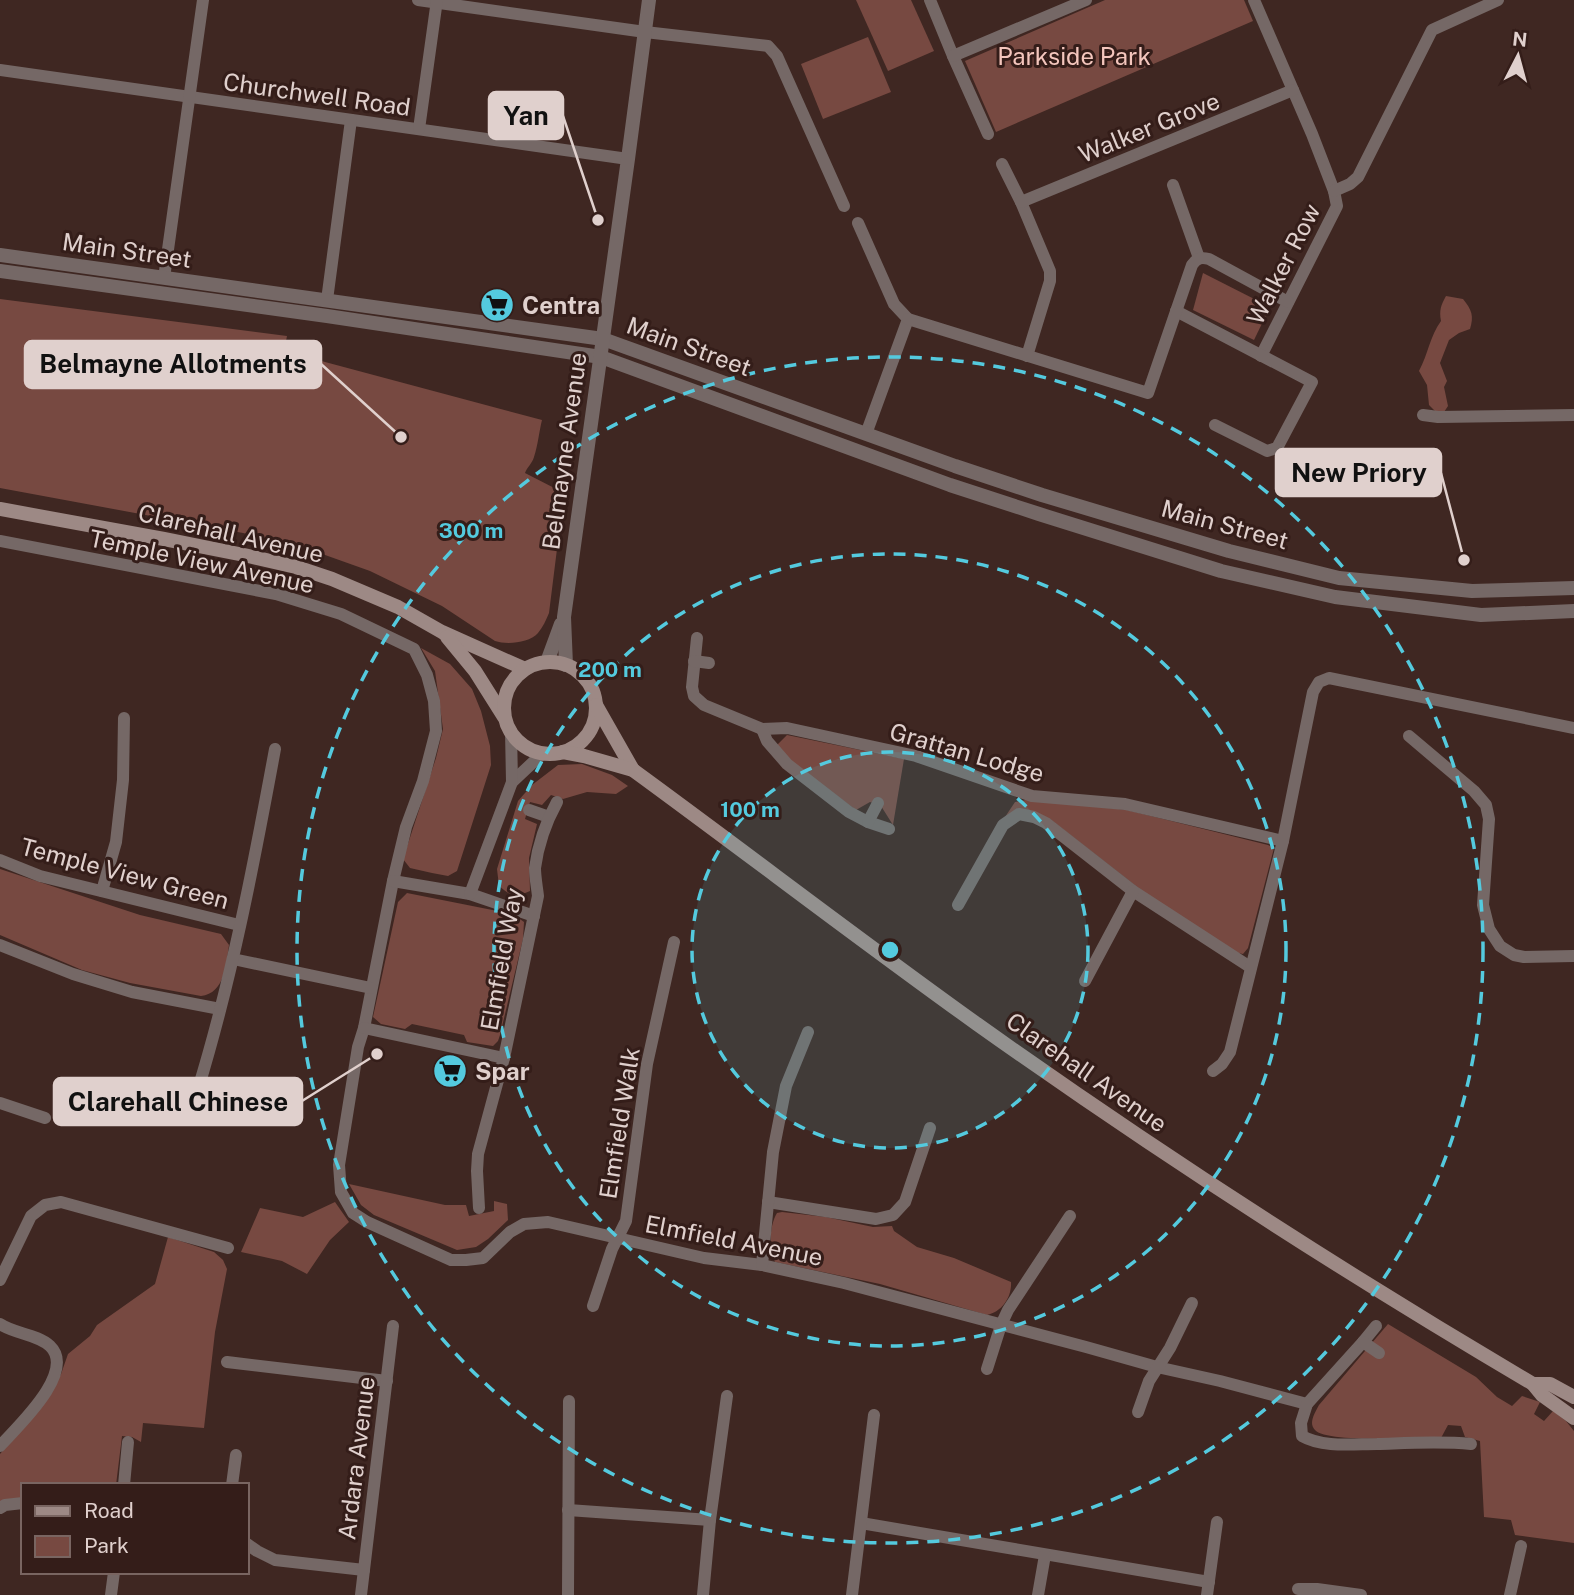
<svg xmlns="http://www.w3.org/2000/svg" width="1574" height="1595" viewBox="0 0 1574 1595" font-family="'Public Sans',sans-serif">
	<rect width="100%" height="100%" fill="#3f2722"/>
	<g fill="#774941">
		<path d="M856,0H911L934,51L888,71Z"/>
		<path d="M1105,0H1244L1253,21L996,132L965,61Z"/>
		<path d="M868,37L891,92L823,119L801,64Z"/>
		<path d="M1203,273L1270,307L1254,340L1193,310Z"/>
		<path d="M1446,296L1463,299C1472,310 1474,316 1470,329L1459,333L1449,340L1440,363L1447,381L1444,387L1448,406L1444,412L1435,411L1429,405L1427,385L1419,371C1428,354 1430,336 1441,321C1439,310 1441,305 1446,296Z"/>
		<path d="M0,299L287,336L284,351L542,420C539,432 538,445 534,457C532,464 527,467 525,473L564,493L549,613C546,620 543,627 538,633C529,643 507,645 495,641L442,606L370,571L297,545L243,533L0,488Z"/>
		<path d="M421,648L450,664L472,689L481,711L490,746L491,765L457,871L448,876L432,873L410,868L403,859L436,758L443,729L435,671Z"/>
		<path d="M787,735L904,759L893,825L881,806L870,802L856,810L793,763L777,745Z"/>
		<path d="M582,764L612,775L628,786L616,794L587,792L563,799L551,795L542,805L530,802L525,819L537,824L529,858L530,891C515,898 511,896 499,886L497,869L518,801L532,785L558,765Z"/>
		<path d="M1031,799L1127,810L1268,845L1274,848L1248,948L1243,954L1234,952L1141,890L1050,819L1005,817L1015,802Z"/>
		<path d="M0,869L140,915L221,934L229,945C226,965 225,993 201,996L130,983L82,970L0,935Z"/>
		<path d="M407,893L513,914L524,922L523,939L500,1035L498,1041L493,1046L467,1042L464,1035L412,1024L405,1029L381,1024L373,1017L398,902Z"/>
		<path d="M349,1184L445,1205H466L469,1216L494,1211V1201L507,1204L508,1220L488,1239L476,1247L457,1250L374,1215L361,1205Z"/>
		<path d="M335,1202L349,1222L330,1240L307,1274L282,1261L241,1252L260,1208L303,1217Z"/>
		<path d="M782,1212L826,1217L873,1227L892,1226L894,1231L917,1247L954,1258L1011,1282C1012,1297 1002,1312 987,1315L880,1284L775,1262C769,1249 769,1226 777,1213Z"/>
		<path d="M168,1237L214,1252L223,1260L227,1269L215,1332L204,1428L143,1423L141,1442L132,1437L122,1436L116,1485H23V1505L0,1510V1454L48,1397L61,1374L68,1354L90,1336L97,1325L155,1284Z"/>
		<path d="M1388,1324L1476,1377L1497,1397L1512,1406L1522,1396L1540,1402L1534,1414L1544,1421L1553,1411L1566,1421L1574,1431V1543L1515,1535L1511,1520L1484,1517L1480,1441L1465,1437L1461,1426L1448,1425L1441,1438C1420,1438 1325,1443 1315,1430C1308,1423 1315,1413 1319,1405Z"/>
	</g>
	<g fill="none" stroke-linecap="round" stroke-linejoin="round">
		<g stroke="#756866" stroke-width="12">
			<path d="M418,0L645,32L768,46L777,56L844,206"/>
			<path d="M930,0L953,56L988,134"/>
			<path d="M1254,0L1312,134L1334,191L1337,206L1261,356"/>
			<path d="M953,56L1086,0"/>
			<path d="M0,70L628,159"/>
			<path d="M419,129L437,0"/>
			<path d="M1002,164L1021,202L1050,271V281L1027,356"/>
			<path d="M1173,185L1199,258"/>
			<path d="M1334,191L1350,184L1358,177L1432,30L1498,0"/>
			<path d="M1021,202L1293,90"/>
			<path d="M858,223L894,304L908,319L866,434"/>
			<path d="M164,278L203,0"/>
			<path d="M327,300L351,120"/>
			<path d="M1176,311L1312,382L1277,448L1267,451L1215,425"/>
			<path d="M908,319L1148,393L1192,265C1197,258 1201,257 1209,259L1288,302"/>
			<path d="M1423,415L1438,417L1574,415"/>
			<path d="M0,541L276,594L341,614L414,649L427,675L434,701L436,731L423,781L406,827L393,881L364,1028L358,1047L339,1165L341,1192L353,1213L367,1222L451,1260H466L483,1258L510,1232L524,1224L548,1222L704,1258L762,1265L844,1283L1086,1347L1157,1367L1220,1381L1307,1404"/>
			<path d="M697,638L692,687L694,696L704,705L762,729L787,728L916,756L1032,796L1125,804L1283,841"/>
			<path d="M694,661L709,663"/>
			<path d="M762,729L767,741L787,764L849,812L868,822L889,829"/>
			<path d="M1409,736L1474,791L1486,805L1489,819L1483,905L1489,929L1500,946L1514,955L1524,957L1574,956"/>
			<path d="M512,782L543,753"/>
			<path d="M529,810L549,817"/>
			<path d="M868,822L878,803"/>
			<path d="M0,860L40,876L239,925"/>
			<path d="M393,881L470,894L534,916"/>
			<path d="M102,891L116,842L123,780L124,718"/>
			<path d="M470,894L512,782L511,731"/>
			<path d="M958,905L1003,825L1019,814L1034,817L1046,823L1133,891L1250,967"/>
			<path d="M0,945L73,974L132,992L220,1009"/>
			<path d="M233,959L371,988"/>
			<path d="M1085,981L1133,891"/>
			<path d="M364,1028L504,1058"/>
			<path d="M1213,1071L1222,1064L1230,1052L1283,841L1313,692L1319,682L1329,678L1574,728"/>
			<path d="M198,1089C232,978 254,863 275,749"/>
			<path d="M0,1103L45,1118"/>
			<path d="M768,1202L876,1219L893,1215L905,1202L930,1128"/>
			<path d="M479,1208L477,1171L478,1154L504,1058L538,896C537,887 535,877 535,868C538,845 546,822 557,802"/>
			<path d="M762,1265L773,1152L786,1086L808,1032"/>
			<path d="M0,1280L31,1216L45,1205L61,1202L228,1248"/>
			<path d="M593,1306L612,1249L626,1221L647,1064L674,942"/>
			<path d="M0,1324C15,1334 37,1334 50,1346C77,1372 17,1427 0,1446"/>
			<path d="M1376,1326L1363,1342L1307,1404L1301,1423L1302,1436C1323,1448 1353,1444 1377,1444C1409,1443 1440,1441 1471,1444"/>
			<path d="M1363,1342L1379,1353"/>
			<path d="M227,1362L387,1381"/>
			<path d="M987,1369L1001,1325L1008,1310L1070,1216"/>
			<path d="M1138,1412L1149,1381L1170,1348L1192,1303"/>
			<path d="M124,1485L128,1442"/>
			<path d="M232,1485L236,1455"/>
			<path d="M0,1508L5,1505L23,1503"/>
			<path d="M568,1510L710,1520"/>
			<path d="M861,1523L1209,1582"/>
			<path d="M247,1544L257,1551L275,1560L364,1570"/>
			<path d="M1298,1589H1317L1361,1595"/>
			<path d="M111,1595L114,1572"/>
			<path d="M361,1595L393,1326"/>
			<path d="M568,1595L569,1401"/>
			<path d="M703,1595L710,1520L727,1396"/>
			<path d="M852,1595L874,1415"/>
			<path d="M1038,1595L1045,1555"/>
			<path d="M1207,1595L1217,1522"/>
			<path d="M1510,1595L1521,1546"/>
		</g>
		<g stroke="#756866" stroke-width="14">
			<path d="M0,255L603,339L955,466L1042,495L1229,551L1339,578L1472,591L1574,588"/>
			<path d="M0,271L327,316L601,357L950,485L1039,514L1221,571L1335,597L1481,615L1574,611"/>
			<path d="M547,662L561,624"/>
			<path d="M566,665L564,617L628,159L649,0"/>
		</g>
		<g stroke="#9d8985" stroke-width="14">
			<path d="M0,509L164,539L244,555L296,567L332,579L398,607L442,632L525,669"/>
			<path d="M447,637L475,671L504,717"/>
			<circle cx="550" cy="708" r="46"/>
			<path d="M596,705L633,770"/>
			<path d="M563,752L584,756L633,770C748,854 861,941 977,1024C1157,1152 1343,1272 1533,1384L1542,1395L1574,1418"/>
			<path d="M1533,1384H1550L1574,1397"/>
		</g>
	</g>
	<circle cx="890" cy="950" r="198" fill="#54cade" fill-opacity=".12"/>
	<g fill="none" stroke="#54cade" stroke-width="3.5" stroke-dasharray="12 9">
		<circle cx="890" cy="950" r="198"/>
		<circle cx="890" cy="950" r="396"/>
		<circle cx="890" cy="950" r="593"/>
	</g>
	<defs>
		<g id="supermarket-disc" transform="scale(1.75)"><circle r="9.5" fill="#54cade" stroke="#341d19"/><path d="M-6-5.5h2.5l.6 2H6L4.5 2H-2.5L-4.4-4H-6ZM-1.5 3.2a1.3 1.3 0 1 0 .1 0ZM3 3.2a1.3 1.3 0 1 0 .1 0Z" fill="#111"/></g>
	</defs>
	<g fill-rule="evenodd">
		<use href="#supermarket-disc" x="497" y="305"/>
		<use href="#supermarket-disc" x="450" y="1071"/>
	</g>
	<g text-anchor="middle" dominant-baseline="central" stroke-width="6" stroke-linejoin="round" paint-order="stroke">
		<g font-size="24" fill="#f4c6bd" stroke="#341d19">
			<text x="1074" y="56">Parkside Park</text>
		</g>
		<g font-size="24" fill="#e0d0cd" stroke="#341d19">
			<text transform="translate(317 94) rotate(8)">Churchwell Road</text>
			<text transform="translate(1149 127) rotate(-22)">Walker Grove</text>
			<text transform="translate(127 250) rotate(8)">Main Street</text>
			<text transform="translate(1283 264) rotate(-63)">Walker Row</text>
			<text transform="translate(689 346) rotate(20)">Main Street</text>
			<text transform="translate(564 451) rotate(-82)">Belmayne Avenue</text>
			<text transform="translate(1225 524) rotate(15)">Main Street</text>
			<text transform="translate(231 533) rotate(13)">Clarehall Avenue</text>
			<text transform="translate(202 561) rotate(12)">Temple View Avenue</text>
			<text transform="translate(967 752) rotate(16)">Grattan Lodge</text>
			<text transform="translate(125 873) rotate(15)">Temple View Green</text>
			<text transform="translate(501 959) rotate(-80)">Elmfield Way</text>
			<text transform="translate(1087 1072) rotate(35)">Clarehall Avenue</text>
			<text transform="translate(619 1123) rotate(-81)">Elmfield Walk</text>
			<text transform="translate(734 1240) rotate(11)">Elmfield Avenue</text>
			<text transform="translate(356 1458) rotate(-83)">Ardara Avenue</text>
		</g>
		<g font-size="24" font-weight="bold" fill="#e0d0cd" stroke="#341d19" text-anchor="start">
			<text x="522" y="305">Centra</text>
			<text x="475" y="1071">Spar</text>
		</g>
	</g>
	<circle cx="890" cy="950" r="10" fill="#54cade" stroke="#341d19" stroke-width="3.5"/>
	<g font-size="21" text-anchor="middle" font-weight="bold" fill="#54cade" stroke="#341d19" stroke-width="6" stroke-linejoin="round" paint-order="stroke">
		<text x="471" y="538">300 m</text>
		<text x="610" y="677">200 m</text>
		<text x="750" y="817">100 m</text>
	</g>
	<path fill="none" stroke="#e0d0cd" stroke-width="2.5" d="M598 220L563 116M401 437L321 364M1464 560L1441 473M377 1054L302 1101"/>
	<g fill="#e0d0cd" stroke="#341d19" stroke-width="2.5">
		<circle cx="598" cy="220" r="7"/>
		<circle cx="401" cy="437" r="7"/>
		<circle cx="1464" cy="560" r="7"/>
		<circle cx="377" cy="1054" r="7"/>
	</g>
	<g fill="#e0d0cd" stroke="#e0d0cd" stroke-width="2.5">
		<rect x="489" y="92" width="74" height="47" rx="7"/>
		<rect x="25" y="341" width="296" height="47" rx="7"/>
		<rect x="1276" y="449" width="165" height="47" rx="7"/>
		<rect x="54" y="1078" width="248" height="47" rx="7"/>
	</g>
	<g font-size="26" text-anchor="middle" font-weight="bold" fill="#111">
		<text x="526" y="125">Yan</text>
		<text x="173" y="373">Belmayne Allotments</text>
		<text x="1359" y="482">New Priory</text>
		<text x="178" y="1111">Clarehall Chinese</text>
	</g>
	<rect x="21" y="1483" width="228" height="91" fill="#341d19" stroke="#796561" stroke-width="2"/>
	<rect x="35" y="1506" width="35" height="10" fill="#9d8985" stroke="#796561" stroke-width="2"/>
	<text x="84" y="1518" font-size="21" fill="#e0d0cd">Road</text>
	<rect x="35" y="1536" width="35" height="21" fill="#774941" stroke="#796561" stroke-width="2"/>
	<text x="84" y="1553" font-size="21" fill="#e0d0cd">Park</text>
	<g transform="translate(1518 56) rotate(6)" stroke="#341d19" stroke-width="5" paint-order="stroke">
	<path d="M0-5L12 26L0 18L-12 26Z" fill="#e0d0cd"/>
	<text y="-10" font-size="19" font-weight="bold" text-anchor="middle" fill="#e0d0cd">N</text>
	</g>
</svg>
